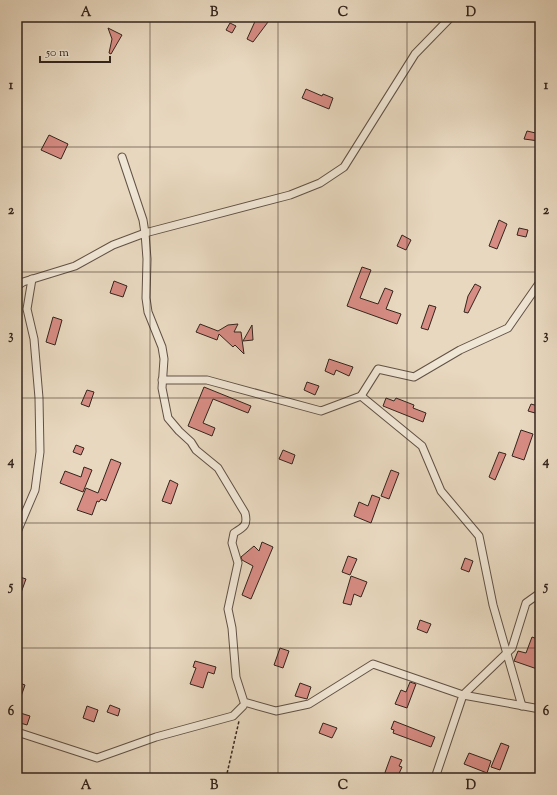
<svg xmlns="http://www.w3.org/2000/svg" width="557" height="795" viewBox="0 0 557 795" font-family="'Sorts Mill Goudy',serif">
	<rect width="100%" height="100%" fill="#e8d8bf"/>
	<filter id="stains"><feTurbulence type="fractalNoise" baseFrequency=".005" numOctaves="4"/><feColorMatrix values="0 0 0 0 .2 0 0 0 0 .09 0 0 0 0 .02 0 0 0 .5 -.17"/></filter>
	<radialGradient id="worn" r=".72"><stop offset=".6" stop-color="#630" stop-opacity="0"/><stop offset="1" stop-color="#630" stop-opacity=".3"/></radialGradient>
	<g fill="#d78c84" stroke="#33241c">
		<path d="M257,17L268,22L253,42L247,39Z"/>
		<path d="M230,23L236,26L232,33L226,30Z"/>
		<path d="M108,28L122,35L111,54L109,53L112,39Z"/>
		<path d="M306,89L322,96L323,94L333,98L329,109L302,98Z"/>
		<path d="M527,131L540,134L539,141L524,139Z"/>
		<path d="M49,135L68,144L61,159L41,150Z"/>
		<path d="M499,220L507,224L497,249L489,246Z"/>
		<path d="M519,228L528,230L526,237L517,235Z"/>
		<path d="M402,235L411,240L406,250L397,246Z"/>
		<path d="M362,267L371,270L360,298L378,304L385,288L393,291L386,309L401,314L397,324L347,306Z"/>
		<path d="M114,281L127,286L123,297L110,293Z"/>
		<path d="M475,284L481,287L468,313L464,312L468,296Z"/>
		<path d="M429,305L436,307L428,330L421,328Z"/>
		<path d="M53,317L62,320L55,345L46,342Z"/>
		<path d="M200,324L218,331L228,325L238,324L234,332H241L244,354L235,345L233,347L219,334L217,340L196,332Z"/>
		<path d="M252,325L253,340L243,341Z"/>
		<path d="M329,359L353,367L349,376L336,370L334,375L325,371Z"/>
		<path d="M307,382L319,386L315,395L304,390Z"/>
		<path d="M204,387L251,406L248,413L213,399L203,423L215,428L212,436L188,426Z"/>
		<path d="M87,390L94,392L89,407L81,404Z"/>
		<path d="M386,398L394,401L396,398L414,405L413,408L426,413L423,422L383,406Z"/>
		<path d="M531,404L538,406L535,413L528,411Z"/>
		<path d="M521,430L533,434L524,460L512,456Z"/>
		<path d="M76,445L84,448L81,455L73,452Z"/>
		<path d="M283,450L295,455L292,464L279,459Z"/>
		<path d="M499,452L506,454L495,480L489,477Z"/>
		<path d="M111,459L121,463L106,501L101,499L99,502L97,501L92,515L77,510L86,488L98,493Z"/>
		<path d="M84,467L92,470L83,492L60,483L65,471L81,477Z"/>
		<path d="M391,470L399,473L389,499L381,496Z"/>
		<path d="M170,480L178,484L171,504L162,501Z"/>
		<path d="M372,495L380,498L371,523L354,516L359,502L368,506Z"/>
		<path d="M262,542L273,547L251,599L242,595L253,566L242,560L241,557L254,546L259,551Z"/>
		<path d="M348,556L357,559L350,575L342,572Z"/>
		<path d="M465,558L473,561L469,572L461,569Z"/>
		<path d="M17,576L26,579L18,601H17Z"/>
		<path d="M351,576L367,582L361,597L354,594L351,605L343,603Z"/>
		<path d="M420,620L431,624L427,633L417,629Z"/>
		<path d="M532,637L540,640V670L514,661L518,651L526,653Z"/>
		<path d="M280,648L289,651L283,668L274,665Z"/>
		<path d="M195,661L216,667L214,674L208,672L203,688L190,684L196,668L193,667Z"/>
		<path d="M17,682L25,685L18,705H17Z"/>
		<path d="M410,682L416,684L407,708L395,704L401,690L406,692Z"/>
		<path d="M300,683L311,687L307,699L295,696Z"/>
		<path d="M110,705L120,709L118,716L107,712Z"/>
		<path d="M87,706L98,710L94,722L83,718Z"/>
		<path d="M17,712L30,716L27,725L17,722Z"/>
		<path d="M394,721L435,737L431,747L393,733L394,730L391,729Z"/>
		<path d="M323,723L337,728L332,738L319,733Z"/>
		<path d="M501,743L509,746L500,770L491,767Z"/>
		<path d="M469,753L491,761L487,773L464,764Z"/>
		<path d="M391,756L402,760L399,766L402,767L397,778H383Z"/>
	</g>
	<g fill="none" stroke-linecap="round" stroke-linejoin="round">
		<g stroke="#605145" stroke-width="9">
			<g id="minor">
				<path d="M122,157L143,220L145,233L147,259L146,298L148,312L162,347L164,359L162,388L168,418L179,431L191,442L196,450L218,468L245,513C248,525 244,527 234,533L232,543L238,563L228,609L232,628L236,677L244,702L276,711L309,704L373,664L463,695L435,778"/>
				<path d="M17,286L23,282L75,266L113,245L145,233L290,195L320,183L344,167L415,54L451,17"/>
				<path d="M162,380H207L321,411L361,396L378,369L414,377L460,350L508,328L540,282"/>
				<path d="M361,396L422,446L441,491L479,536L493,605L522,706"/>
				<path d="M17,532L35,490L40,452L39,398L34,339L27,309L32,279"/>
				<path d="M463,695L512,648L526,603L540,593"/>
				<path d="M463,695L540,709"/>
				<path d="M17,732L97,758L156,737L233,716L243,706"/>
			</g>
		</g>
		<path stroke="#33241c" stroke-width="1.5" stroke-dasharray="3 2" stroke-linecap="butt" d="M226,778L239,721"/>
		<use href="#minor" stroke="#f0e6d5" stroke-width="7"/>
	</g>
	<path fill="none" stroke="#33241c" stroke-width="1" stroke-opacity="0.55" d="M150,17V778M278,17V778M407,17V778M17,147H540M17,272H540M17,398H540M17,523H540M17,648H540"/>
	<rect width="557" height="795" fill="none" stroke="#e8d8bf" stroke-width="44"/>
	<path d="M40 56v6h70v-6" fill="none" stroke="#33241c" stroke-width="2"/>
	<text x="46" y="56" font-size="12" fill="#33241c" stroke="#f0e6d5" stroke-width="3" paint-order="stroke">50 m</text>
	<rect x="22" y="22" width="513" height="751" fill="none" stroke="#33241c" stroke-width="1.5"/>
	<g font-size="13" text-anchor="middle" font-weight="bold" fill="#33241c">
		<text x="86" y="16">A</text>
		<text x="214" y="16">B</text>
		<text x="343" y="16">C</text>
		<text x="471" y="16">D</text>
		<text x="11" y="89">1</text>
		<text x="546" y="89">1</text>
		<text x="11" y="214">2</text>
		<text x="546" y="214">2</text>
		<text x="11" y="339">3</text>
		<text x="546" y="339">3</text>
		<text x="11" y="465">4</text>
		<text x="546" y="465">4</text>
		<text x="11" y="590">5</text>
		<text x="546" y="590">5</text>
		<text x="11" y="715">6</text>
		<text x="546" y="715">6</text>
		<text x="86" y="789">A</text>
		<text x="214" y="789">B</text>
		<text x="343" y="789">C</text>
		<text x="471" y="789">D</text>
	</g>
	<rect width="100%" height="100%" filter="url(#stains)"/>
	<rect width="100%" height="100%" fill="url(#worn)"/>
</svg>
